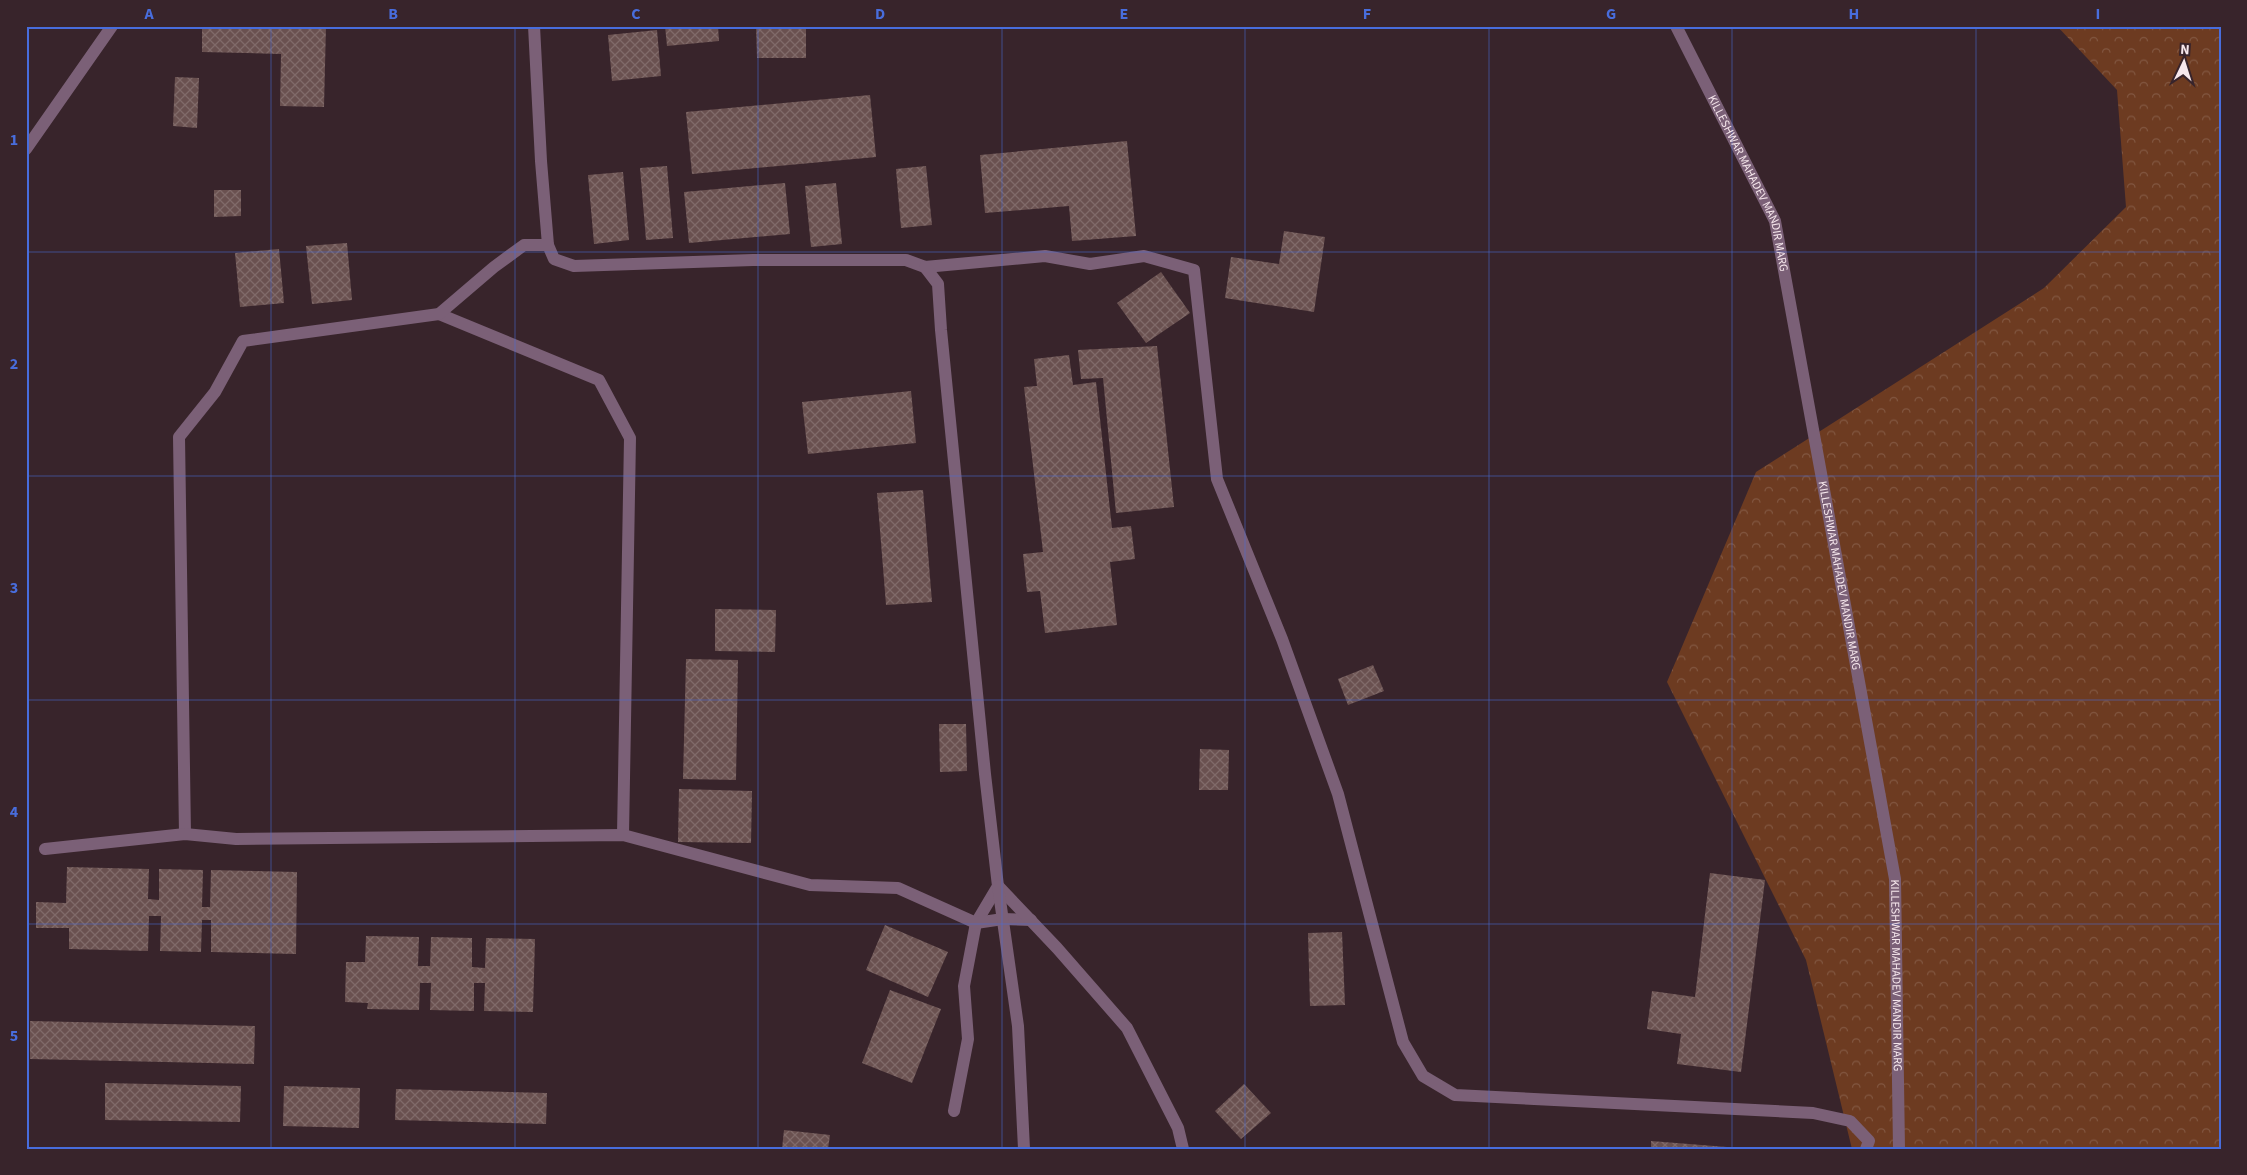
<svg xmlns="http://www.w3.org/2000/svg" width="2247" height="1175" viewBox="0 0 2247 1175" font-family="'Source Sans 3',sans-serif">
	<defs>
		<pattern id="forest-crowns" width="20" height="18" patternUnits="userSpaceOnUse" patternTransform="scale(1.25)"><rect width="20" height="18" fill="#6d3b21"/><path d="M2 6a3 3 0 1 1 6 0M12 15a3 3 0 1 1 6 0" fill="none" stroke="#825741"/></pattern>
		<pattern id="building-cross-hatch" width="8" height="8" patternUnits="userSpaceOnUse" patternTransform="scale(1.25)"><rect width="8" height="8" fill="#6a5150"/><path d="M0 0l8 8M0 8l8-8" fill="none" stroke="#806a69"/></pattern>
	</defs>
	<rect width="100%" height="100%" fill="#38242b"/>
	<path fill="url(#forest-crowns)" d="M2057,26H2221V1149H1852L1806,960L1667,682L1756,472L2044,288L2126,207L2117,90Z"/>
	<g fill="url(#building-cross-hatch)">
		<path d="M202,26H326L324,107L280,106L281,54L202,52Z"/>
		<path d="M665,26H718L719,41L667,46Z"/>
		<path d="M756,26H806V58H757Z"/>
		<path d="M657,30L661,76L612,81L608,35Z"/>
		<path d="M175,77L199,78L197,128L173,126Z"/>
		<path d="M870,95L876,157L692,174L686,112Z"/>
		<path d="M1127,141L1136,236L1072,241L1069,206L985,213L980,155Z"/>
		<path d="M667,166L673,238L646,240L640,168Z"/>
		<path d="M926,166L932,225L901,228L896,169Z"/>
		<path d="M623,172L629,240L594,244L588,175Z"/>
		<path d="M785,183L790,234L689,243L684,192Z"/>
		<path d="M836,183L842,244L811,247L805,186Z"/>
		<path d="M214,190H241V216L214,217Z"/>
		<path d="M1284,231L1325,237L1314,312L1225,298L1231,257L1279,264Z"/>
		<path d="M347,243L352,300L312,304L306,246Z"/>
		<path d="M279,249L284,303L240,307L235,253Z"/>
		<path d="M1161,272L1190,313L1146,343L1117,303Z"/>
		<path d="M1157,346L1174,507L1116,513L1103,378L1081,379L1078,350Z"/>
		<path d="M1069,355L1073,385L1096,382L1112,528L1131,526L1135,559L1110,562L1117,625L1045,633L1040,591L1027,592L1023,554L1043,552L1024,387L1037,386L1034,359Z"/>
		<path d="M911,391L916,443L808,454L802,402Z"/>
		<path d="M923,490L932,602L886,605L877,493Z"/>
		<path d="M715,609L776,610L775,652L715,651Z"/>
		<path d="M686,659L738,660L736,780L683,779Z"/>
		<path d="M1373,665L1384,691L1348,705L1338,679Z"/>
		<path d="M939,724H966L967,771L940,772Z"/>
		<path d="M1200,749L1229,750L1228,790H1199Z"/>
		<path d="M679,789L752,791L751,843L678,842Z"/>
		<path d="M67,867L149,869L148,899L159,900V869L203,870L202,907H210L211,870L297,872L296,954L211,952V920H202L201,952L160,951L161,916H149L148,951L69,949V928H36V902L66,903Z"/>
		<path d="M1710,873L1765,880L1741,1072L1677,1064L1681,1034L1647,1029L1652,991L1695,997Z"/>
		<path d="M885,925L948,952L928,997L866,970Z"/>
		<path d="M1342,932L1345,1005L1310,1006L1308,933Z"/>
		<path d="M366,936L419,937L418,966H430L431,937L472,938V967L485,968L486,938L535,939L533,1012L484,1011L485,983H474V1011L430,1010L431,983H420L419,1010L367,1009L368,1003L345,1002L346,962H365Z"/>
		<path d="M890,990L941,1009L912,1083L862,1063Z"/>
		<path d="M30,1021L255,1026L254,1064L30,1059Z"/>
		<path d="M105,1083L241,1086L240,1122L105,1120Z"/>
		<path d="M1244,1084L1271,1113L1241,1139L1215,1111Z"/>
		<path d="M284,1086L360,1088L359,1128L283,1126Z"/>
		<path d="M396,1089L547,1093L546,1124L395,1120Z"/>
		<path d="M784,1130L830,1135L828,1149H782Z"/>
		<path d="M1651,1141L1727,1147V1149H1651Z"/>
	</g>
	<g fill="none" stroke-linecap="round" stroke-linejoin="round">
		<g stroke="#7b6077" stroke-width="12">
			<path d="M534,26L541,161L548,245L554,259L574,266L753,260H906L925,267L1045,256L1090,264L1144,256L1194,270L1217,479L1282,639L1338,794L1403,1042L1423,1076L1455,1095L1813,1113L1850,1121L1869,1141L1866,1149"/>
			<path id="s1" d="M1676,26L1775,221L1895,879L1899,1149"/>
			<path d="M26,149L112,26"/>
			<path d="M925,267L938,284L941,330L985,774L998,886L976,923L964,986L968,1039L954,1111"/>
			<path d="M439,314L599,380L630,438L623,835"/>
			<path d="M185,834L179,437L215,392L243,341L439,314L494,267L524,245H548"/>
			<path d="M45,849L185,834L236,839L623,835L810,885L898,888L976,923L1003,919L1031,920"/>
			<path d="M998,886L1057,948L1127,1028L1178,1128L1183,1149"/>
			<path d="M998,886L1018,1026L1024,1149"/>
		</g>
	</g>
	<path fill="none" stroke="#486ddc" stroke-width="1" stroke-opacity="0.55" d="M271,26V1149M515,26V1149M758,26V1149M1002,26V1149M1245,26V1149M1489,26V1149M1732,26V1149M1976,26V1149M26,252H2221M26,476H2221M26,700H2221M26,924H2221"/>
	<g text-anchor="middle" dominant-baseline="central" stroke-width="4.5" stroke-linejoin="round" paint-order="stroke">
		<g font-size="12" fill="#f6e7ec" stroke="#38242b">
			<text stroke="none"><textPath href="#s1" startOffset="174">KILLESHWAR MAHADEV MANDIR MARG</textPath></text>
			<text stroke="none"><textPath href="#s1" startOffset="579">KILLESHWAR MAHADEV MANDIR MARG</textPath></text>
			<text stroke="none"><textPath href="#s1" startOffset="984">KILLESHWAR MAHADEV MANDIR MARG</textPath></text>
		</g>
	</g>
	<rect width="2247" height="1175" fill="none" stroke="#38242b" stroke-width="55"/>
	<g transform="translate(2184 62) rotate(4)" stroke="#38242b" stroke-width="4" paint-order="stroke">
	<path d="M0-4L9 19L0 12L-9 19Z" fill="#f6e7ec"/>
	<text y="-8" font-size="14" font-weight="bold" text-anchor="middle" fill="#f6e7ec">N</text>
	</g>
	<rect x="28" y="28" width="2192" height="1120" fill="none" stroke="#486ddc" stroke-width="2"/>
	<g font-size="16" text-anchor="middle" font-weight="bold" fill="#486ddc">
		<text x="149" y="19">A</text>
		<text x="393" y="19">B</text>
		<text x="636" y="19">C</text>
		<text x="880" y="19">D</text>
		<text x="1124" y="19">E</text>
		<text x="1367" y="19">F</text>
		<text x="1611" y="19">G</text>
		<text x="1854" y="19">H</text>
		<text x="2098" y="19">I</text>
		<text x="14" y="145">1</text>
		<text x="14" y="369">2</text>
		<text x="14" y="593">3</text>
		<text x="14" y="817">4</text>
		<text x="14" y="1041">5</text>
	</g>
</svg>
